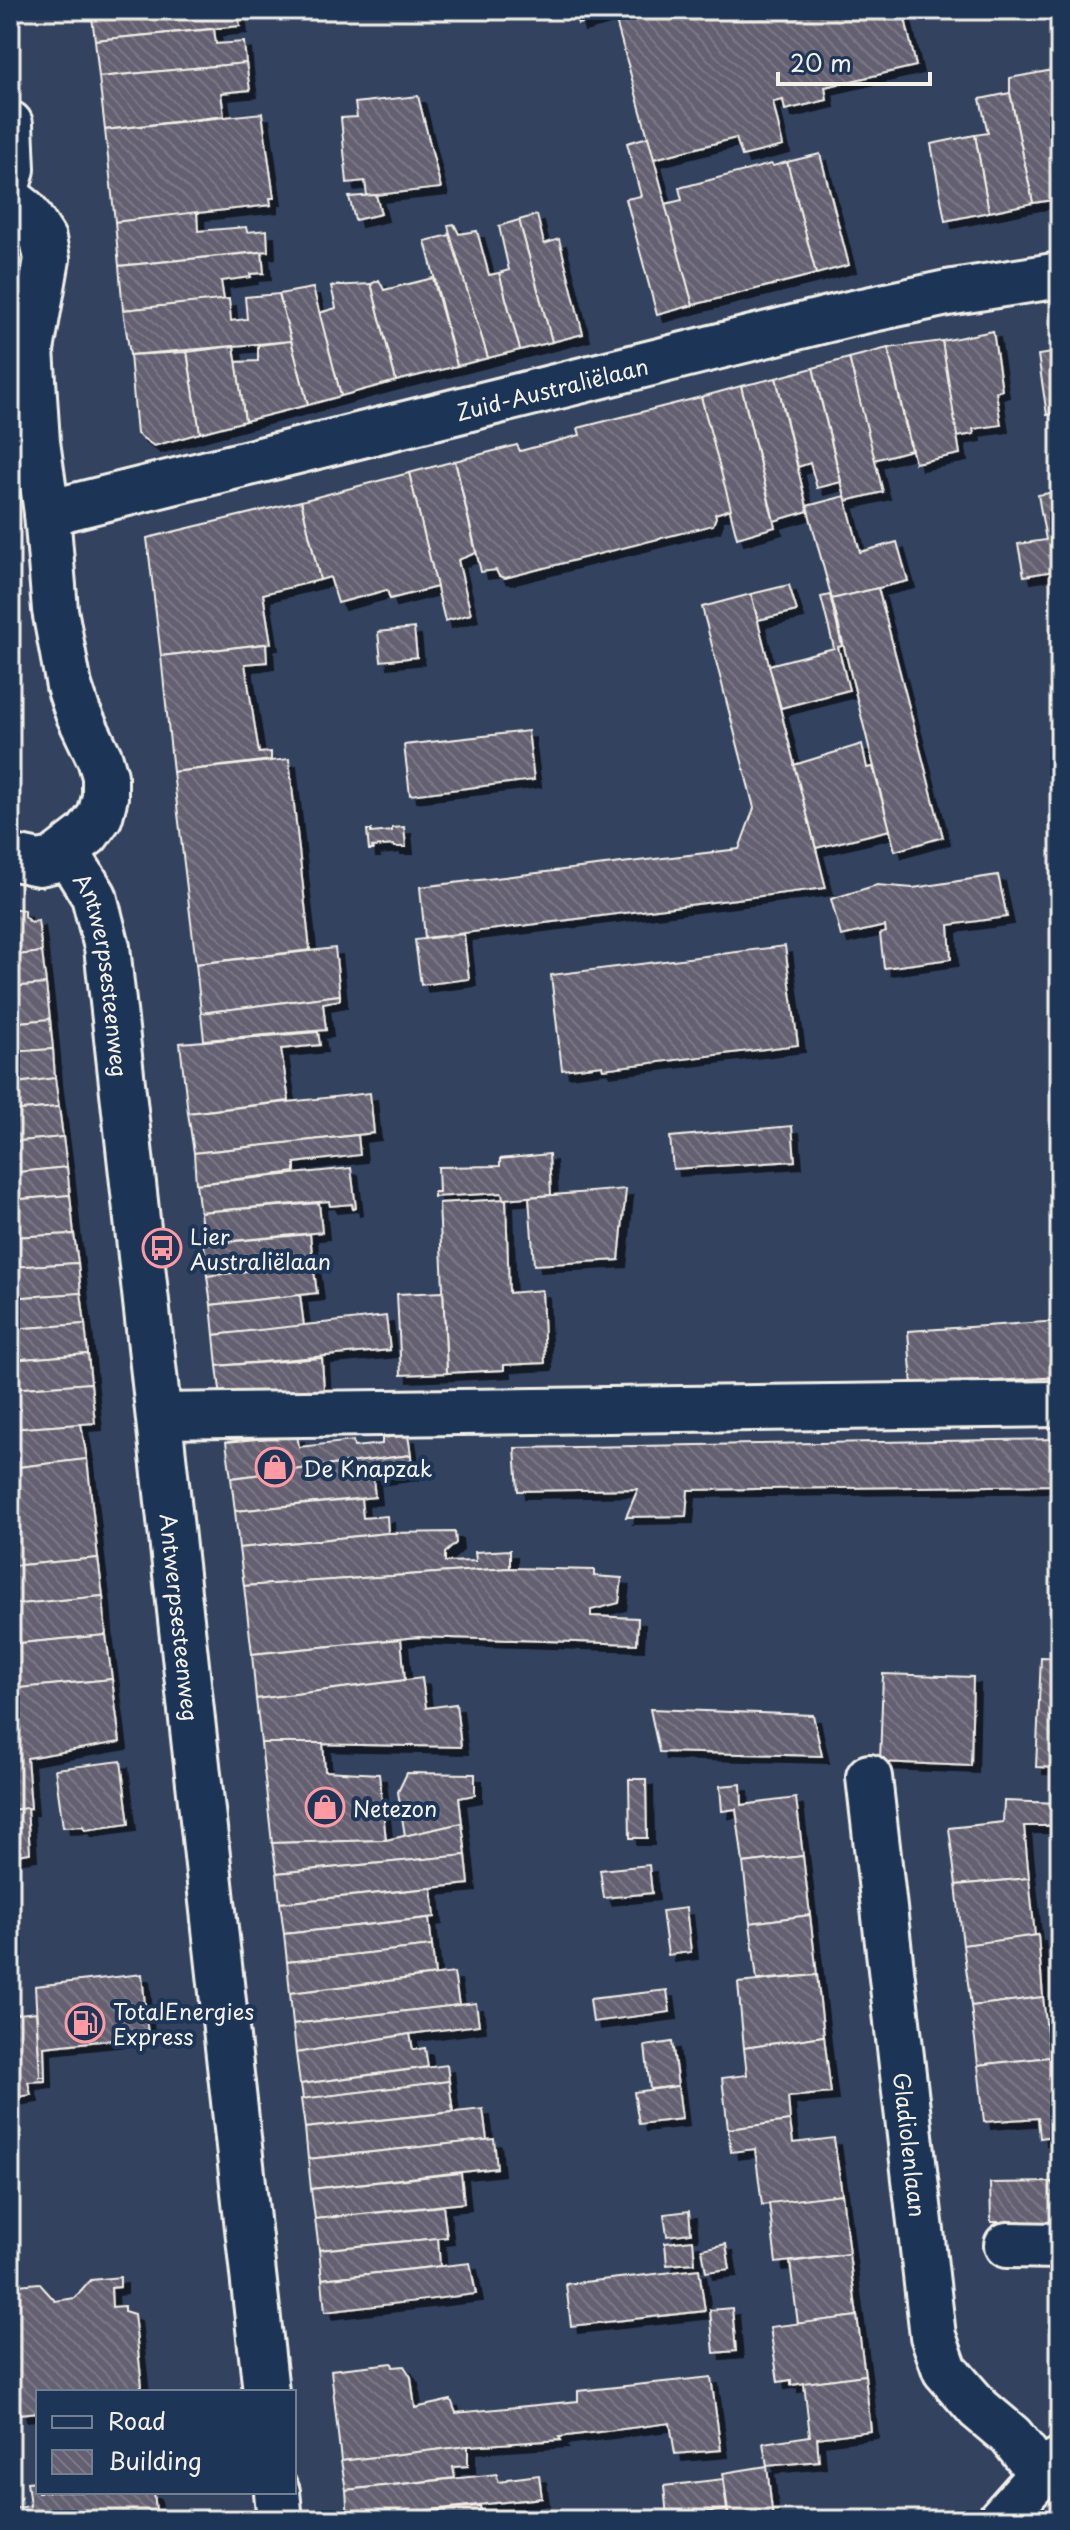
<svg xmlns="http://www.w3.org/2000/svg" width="1070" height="2530" viewBox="0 0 1070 2530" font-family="'Playpen Sans',sans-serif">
	<defs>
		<pattern id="building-back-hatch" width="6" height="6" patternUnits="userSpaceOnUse" patternTransform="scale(2)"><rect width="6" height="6" fill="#646071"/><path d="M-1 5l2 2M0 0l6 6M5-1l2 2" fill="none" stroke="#7b7785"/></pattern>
		<filter id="shadow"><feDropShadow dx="7" dy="7" stdDeviation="0" flood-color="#0009"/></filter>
	</defs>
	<rect width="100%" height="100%" fill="#32425f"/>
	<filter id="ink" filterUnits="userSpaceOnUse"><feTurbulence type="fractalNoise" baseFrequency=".0125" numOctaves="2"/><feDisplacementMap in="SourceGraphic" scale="16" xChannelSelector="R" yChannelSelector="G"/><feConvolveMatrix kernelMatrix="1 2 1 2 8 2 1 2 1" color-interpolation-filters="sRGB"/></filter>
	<g filter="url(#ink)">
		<g fill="url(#building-back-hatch)" stroke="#f4f1e8" stroke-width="2" filter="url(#shadow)">
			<path d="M91,10H238L240,26L95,40Z"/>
			<path d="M574,10H903L916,66L825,87L827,100L785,110L783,100L773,102L783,146L742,156L736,138L654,159L614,14L578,24Z"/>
			<path d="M214,29L216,44L244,42L246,63L99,77L95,40Z"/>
			<path d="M246,63L250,90L221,93L224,116L105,130L99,77Z"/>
			<path d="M1060,69V106L1053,70Z"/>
			<path d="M1053,70L1060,106V199L1033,203L1010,93V78Z"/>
			<path d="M1010,93L1033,203L989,212L975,135L988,133L980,99Z"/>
			<path d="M418,96L441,188L367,196L365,181L347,183L341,118L357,117L355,103Z"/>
			<path d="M262,113L274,198H270L271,205L115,222L105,130Z"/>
			<path d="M975,135L989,212L945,221L931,144Z"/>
			<path d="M648,137L693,305L657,315L626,199L641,196L627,143Z"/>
			<path d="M820,154L849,265L816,274L787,162Z"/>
			<path d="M787,162L816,274L693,305L665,204L682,200L679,188L771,164L773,166Z"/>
			<path d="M376,195L381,214L355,220L349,197Z"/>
			<path d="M197,212L198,231L246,227L247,232L267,230L268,251L119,266L115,222Z"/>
			<path d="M537,215L544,244L559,239L583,334L552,342L519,220Z"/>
			<path d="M519,220L552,342L520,350L499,273L509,270L499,226Z"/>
			<path d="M454,224L459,234L477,231L489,275L499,273L520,350L488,358L450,235L448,225Z"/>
			<path d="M450,235L488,358L457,366L425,241Z"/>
			<path d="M262,252L264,273L250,274L251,277L221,281L224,300L123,310L119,266Z"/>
			<path d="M433,278L457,366L396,381L371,284L379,280L384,290Z"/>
			<path d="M371,284L396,381L341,396L319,313L336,308L331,286Z"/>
			<path d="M313,288L341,396L308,405L279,294Z"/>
			<path d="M279,294L291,341L130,355L123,310L229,299L231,321L247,319L245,297Z"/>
			<path d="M993,331L1002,390L996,392L1001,425L973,429L974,434L956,437L942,341Z"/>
			<path d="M291,341L308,405L245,421L236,362L258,361V345Z"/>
			<path d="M942,341L960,454L915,463L888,348Z"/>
			<path d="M234,346L245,421L200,433L187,352Z"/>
			<path d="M888,348L911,450L874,460L849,358Z"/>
			<path d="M187,352L200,433L154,446L137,434L130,355Z"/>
			<path d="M1060,352V413L1047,415L1038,355Z"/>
			<path d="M849,358L883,492L846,501L813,368Z"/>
			<path d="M813,368L841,482L817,488L810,463L798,467L776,378Z"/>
			<path d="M776,378L808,511L774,521L741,386Z"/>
			<path d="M741,386L775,527L737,538L701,397Z"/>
			<path d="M701,397L731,509L715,514L716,517L713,525L505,578L499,576L496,570L481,572L455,461L517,445L520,451L580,435L578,428Z"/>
			<path d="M455,461L476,553L458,560L471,614L445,621L409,473Z"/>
			<path d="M409,473L437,587L390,599L387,590L338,603L330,577L320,580L301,501Z"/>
			<path d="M1060,491V570L1024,576L1018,544L1046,540L1038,495Z"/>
			<path d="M845,496L860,552L897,542L908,581L832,599L807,506Z"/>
			<path d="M301,501L320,580L263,594L271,643L161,656L147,538Z"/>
			<path d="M789,585L797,611L758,620L751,594Z"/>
			<path d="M878,588L943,837L895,851L832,599Z"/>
			<path d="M751,594L826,888L425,938L420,887L739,849L754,808L702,607Z"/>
			<path d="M830,595L842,646L838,647L849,690L781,708L769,665L834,648L821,597Z"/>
			<path d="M414,628L417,657L381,661L378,632Z"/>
			<path d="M266,644L267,662L245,664L259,753L271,752V760L173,772L161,656Z"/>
			<path d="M528,731L534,780L410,795L404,745Z"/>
			<path d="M862,744L867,768L873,767L890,830L816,848L794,765Z"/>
			<path d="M289,759L310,950L196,964L173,772Z"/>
			<path d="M404,827L406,847H394V845L372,847L373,850H369L367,830H371V833L392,831V828Z"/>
			<path d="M998,875L1007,917L949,925L951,959L884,968L880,934L886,932L885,926L841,936L831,899L877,885L913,888Z"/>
			<path d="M10,908L24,910V916L31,923L38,920L42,952L10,956Z"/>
			<path d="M464,934L469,979L421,985L415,940Z"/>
			<path d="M785,946L798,1045L603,1069L602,1065L562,1070L551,975Z"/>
			<path d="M335,948L340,995L201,1013L196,964Z"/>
			<path d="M42,952L46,984L10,987V956Z"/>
			<path d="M46,984L50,1019L10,1023V987Z"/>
			<path d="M340,995V1000L323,1003L326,1030L204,1040L201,1013Z"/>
			<path d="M50,1019L53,1049L10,1052V1023Z"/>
			<path d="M318,1032L320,1045L281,1049L289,1101L188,1113L180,1043Z"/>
			<path d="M53,1049L55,1078L10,1084V1052Z"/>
			<path d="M1060,1077V1103H1057L1053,1078Z"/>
			<path d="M55,1078L59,1107L10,1111V1084Z"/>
			<path d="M370,1093L374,1133L194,1153L188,1113Z"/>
			<path d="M59,1107L63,1137L10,1142V1111Z"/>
			<path d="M792,1126L795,1161L673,1169L670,1137Z"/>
			<path d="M358,1135L360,1155L295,1163V1172L196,1184L194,1153Z"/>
			<path d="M63,1137L67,1167L10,1173V1142Z"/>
			<path d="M549,1154L551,1195L503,1199L502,1193L434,1197V1192H439L438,1167L500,1166V1159Z"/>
			<path d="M67,1167L70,1195L10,1200V1173Z"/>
			<path d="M351,1168L356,1208L353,1209L352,1204L330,1206L329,1201L200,1212L196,1184Z"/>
			<path d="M626,1189L619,1260L534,1265L529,1197Z"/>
			<path d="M70,1195L74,1234L10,1237V1200Z"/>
			<path d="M506,1199L509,1293L542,1290L545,1363L504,1365V1370L447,1373L439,1203Z"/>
			<path d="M319,1203L322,1232L204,1244L200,1212Z"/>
			<path d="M74,1234L78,1263L10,1267V1237Z"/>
			<path d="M310,1234L313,1263L207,1276L204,1244Z"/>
			<path d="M78,1263L81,1293L10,1298V1267Z"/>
			<path d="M313,1263L317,1293L211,1305L207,1276Z"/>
			<path d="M443,1292L447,1373L401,1375L397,1294Z"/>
			<path d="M81,1293L85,1324L10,1329V1298Z"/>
			<path d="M300,1295L304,1326L214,1335L211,1305Z"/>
			<path d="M386,1316L390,1350L217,1366L214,1335Z"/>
			<path d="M1060,1321V1377L912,1386L908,1331Z"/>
			<path d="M85,1324L88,1354L10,1360V1329Z"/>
			<path d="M88,1354L91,1383L10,1389V1360Z"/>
			<path d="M322,1358L324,1391L221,1398L217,1366Z"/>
			<path d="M91,1383L95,1423L10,1429V1389Z"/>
			<path d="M81,1424L87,1459L10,1468V1429Z"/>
			<path d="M297,1435L299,1447L353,1441L354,1447L382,1444V1438L408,1435L411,1455L231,1478L226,1442Z"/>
			<path d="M1060,1439V1485L688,1490L686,1516L626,1517L638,1489L518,1491L515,1448Z"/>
			<path d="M411,1455L412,1473L373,1478L375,1497L235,1511L231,1478Z"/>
			<path d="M87,1459L98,1558L10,1566V1515L15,1514L10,1468Z"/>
			<path d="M361,1499L363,1518L387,1516L388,1533L239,1548L235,1511Z"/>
			<path d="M455,1532L456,1543L445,1553V1562L476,1561L475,1552L510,1550V1568L244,1586L239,1548L388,1533Z"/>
			<path d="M98,1558L103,1596L10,1605V1566Z"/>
			<path d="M510,1568L594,1570V1576L622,1578L619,1603L591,1610V1616L638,1618L637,1644L418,1637L252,1654L244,1586Z"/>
			<path d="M103,1596L106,1635L10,1644V1605Z"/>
			<path d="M106,1635L112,1679L10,1689V1644Z"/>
			<path d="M401,1639L405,1680L256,1699L252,1654Z"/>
			<path d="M1041,1657L1060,1658V1768L1036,1767Z"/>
			<path d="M883,1674L973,1677L971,1766L880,1762Z"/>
			<path d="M422,1678L426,1708L456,1704L461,1747L261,1743L256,1699Z"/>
			<path d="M112,1679L120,1742L27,1758L31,1808L10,1810V1689Z"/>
			<path d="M650,1709L813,1715L822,1756L659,1752Z"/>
			<path d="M261,1743H323L325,1771L379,1774L386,1840L272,1843Z"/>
			<path d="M121,1761L129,1824L85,1830L83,1826L63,1827L55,1769Z"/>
			<path d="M407,1773L475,1774V1795L459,1798L462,1823L405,1836L398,1792Z"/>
			<path d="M629,1779H646L647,1838H630Z"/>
			<path d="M741,1784L742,1805L796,1798L803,1856L743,1863L736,1809L722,1811L720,1786Z"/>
			<path d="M1004,1801L1060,1803V1826H1024L1029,1878L956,1885L949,1828L1003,1822Z"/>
			<path d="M27,1808L30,1853L10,1856V1810Z"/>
			<path d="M462,1823L466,1855L277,1873L272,1843L386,1840Z"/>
			<path d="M466,1855L469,1884L280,1903L277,1873Z"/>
			<path d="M803,1856L810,1915L750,1923L743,1863Z"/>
			<path d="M649,1865L652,1893L604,1898L600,1870Z"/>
			<path d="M1029,1878L1035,1936L963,1945L956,1885Z"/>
			<path d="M432,1888L435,1917L284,1934L280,1903Z"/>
			<path d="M686,1908L691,1952L668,1955L662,1911Z"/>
			<path d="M810,1915L817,1975L757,1980L750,1923Z"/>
			<path d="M429,1918L432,1946L287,1962L284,1934Z"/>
			<path d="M1038,1935L1043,1997L971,2006L963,1945Z"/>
			<path d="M432,1946L435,1975L290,1993L287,1962Z"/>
			<path d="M454,1973L459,2005L293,2024L290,1993Z"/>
			<path d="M142,1974L148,2036L44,2047L45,2077H40L35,1986Z"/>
			<path d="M817,1975L824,2036L744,2048L738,1983Z"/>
			<path d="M667,1990L670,2012L593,2022L590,1999Z"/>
			<path d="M1043,1997L1050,2057L978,2065L971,2006Z"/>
			<path d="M476,2003L479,2025L410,2034L296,2053L293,2024Z"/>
			<path d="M36,2012L40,2077H45V2081L28,2082L31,2095L10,2098V2015Z"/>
			<path d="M410,2034L413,2050L425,2048L428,2067L300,2084L296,2053Z"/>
			<path d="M824,2036L831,2093L788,2097L790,2121L728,2129L722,2078L747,2075L744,2048Z"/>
			<path d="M672,2042L678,2086L650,2089L645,2046Z"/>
			<path d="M1050,2057L1055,2111H1060V2135L1040,2138L1038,2118L984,2122L978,2065Z"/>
			<path d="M447,2065L449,2081L303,2099L301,2084Z"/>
			<path d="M449,2081L453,2112L305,2128L301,2099Z"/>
			<path d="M678,2086L682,2119L639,2124L634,2092Z"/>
			<path d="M483,2109L487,2140L308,2159L305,2128Z"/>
			<path d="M790,2121L793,2143L834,2138L842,2194L762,2205L755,2149L731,2152L728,2129Z"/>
			<path d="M494,2139L497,2168L311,2189L308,2159Z"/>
			<path d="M461,2173L464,2203L315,2219L311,2189Z"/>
			<path d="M1060,2182V2222H991L990,2183Z"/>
			<path d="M842,2194L849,2254L776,2263L769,2203Z"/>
			<path d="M443,2206L447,2237L319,2250L315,2219Z"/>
			<path d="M689,2211L691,2233L667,2236L664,2214Z"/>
			<path d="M438,2238L440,2266L322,2279L319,2250Z"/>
			<path d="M693,2240L695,2263L667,2265L665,2243Z"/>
			<path d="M726,2244L730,2269L706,2272L702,2249Z"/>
			<path d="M849,2254L857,2316L798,2324L790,2262Z"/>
			<path d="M470,2263L476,2294L325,2312L322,2279Z"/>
			<path d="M699,2269L705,2311L571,2326L566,2284Z"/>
			<path d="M120,2277V2287L111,2288L112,2307L124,2306V2311L134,2314L142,2386L134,2392H38V2412L20,2414L16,2390L10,2391V2307L18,2285L39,2283L55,2301L75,2298L91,2280Z"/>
			<path d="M732,2308L736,2351L714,2353L710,2310Z"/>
			<path d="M857,2316L865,2375L791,2385V2380L778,2382L770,2327Z"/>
			<path d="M392,2363L393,2367L404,2366L411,2377L415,2408L451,2400L456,2413L578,2401V2391L711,2377L721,2450L675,2454L670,2423L559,2437L561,2440L468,2446L341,2461L331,2370Z"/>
			<path d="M865,2375L871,2431L817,2438L819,2461L767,2466L763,2443L810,2436L804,2383Z"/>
			<path d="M468,2446V2466L453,2467L455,2478L346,2490L341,2461Z"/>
			<path d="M767,2466L773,2520H729L723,2473Z"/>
			<path d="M497,2474L498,2482L507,2481L508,2479L539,2475L542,2498L348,2519L346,2490Z"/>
			<path d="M723,2479L727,2510L667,2517L664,2486Z"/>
			<path d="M38,2481V2492H154L157,2520H10V2509L30,2506L27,2482Z"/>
			<path d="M480,2506L482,2520L348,2519Z"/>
			<path d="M727,2510L729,2520H664V2517Z"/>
		</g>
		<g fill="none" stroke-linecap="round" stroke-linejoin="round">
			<g stroke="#f4f1e8" stroke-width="50">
				<g id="minor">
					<path d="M10,124L12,169L10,177"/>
					<path d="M10,199L25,211L43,239L47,259L31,350L37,442L47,513L55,610L69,686L78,713L100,759L105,776V797L100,816L87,834L53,860L39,863L10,857"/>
					<path id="s1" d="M47,513L849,314L947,293L1060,275"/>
					<path id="s2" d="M66,851L94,896L107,947L266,2392"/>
					<path d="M159,1416L1060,1404"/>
					<path id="s3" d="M869,1777L933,2336L945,2370L979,2409L1011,2436L1041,2474"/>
					<path d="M1007,2245L1060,2246"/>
					<path d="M277,2492L280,2520"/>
					<path d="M1000,2520L1041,2474L1060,2460"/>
				</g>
			</g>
			<use href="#minor" stroke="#1d3557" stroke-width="44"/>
		</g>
	</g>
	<defs>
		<g id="bus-ring" transform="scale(2)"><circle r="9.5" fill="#1d3557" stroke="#ff9aa2" stroke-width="1.5"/><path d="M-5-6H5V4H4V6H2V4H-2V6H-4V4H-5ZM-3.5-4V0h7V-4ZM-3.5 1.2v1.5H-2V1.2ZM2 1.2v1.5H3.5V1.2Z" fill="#ff9aa2"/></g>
		<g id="shop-ring" transform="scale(2)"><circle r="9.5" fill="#1d3557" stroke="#ff9aa2" stroke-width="1.5"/><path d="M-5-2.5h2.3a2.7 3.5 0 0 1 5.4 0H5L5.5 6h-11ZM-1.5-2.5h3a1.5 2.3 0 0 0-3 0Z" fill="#ff9aa2"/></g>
		<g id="fuel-ring" transform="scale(2)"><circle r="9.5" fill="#1d3557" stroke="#ff9aa2" stroke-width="1.5"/><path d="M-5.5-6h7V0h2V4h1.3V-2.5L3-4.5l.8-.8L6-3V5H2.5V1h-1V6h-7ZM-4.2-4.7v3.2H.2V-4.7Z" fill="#ff9aa2"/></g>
	</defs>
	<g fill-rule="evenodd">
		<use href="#bus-ring" x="162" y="1248"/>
		<use href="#shop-ring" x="275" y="1467"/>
		<use href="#shop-ring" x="325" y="1807"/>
		<use href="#fuel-ring" x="85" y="2023"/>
	</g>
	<g text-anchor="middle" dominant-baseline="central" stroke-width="8" stroke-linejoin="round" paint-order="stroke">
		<g font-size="22" fill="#f4f1e8" stroke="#1d3557">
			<text stroke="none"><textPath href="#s1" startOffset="520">Zuid-Australiëlaan</textPath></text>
			<text stroke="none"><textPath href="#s2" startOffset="132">Antwerpsesteenweg</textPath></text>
			<text stroke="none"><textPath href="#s2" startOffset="780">Antwerpsesteenweg</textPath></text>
			<text stroke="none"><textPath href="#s3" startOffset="370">Gladiolenlaan</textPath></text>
		</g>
		<g font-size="22" fill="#f4f1e8" stroke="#1d3557" text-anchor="start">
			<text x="190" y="1235">Lier<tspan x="190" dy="25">Australiëlaan</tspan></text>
			<text x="303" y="1467">De Knapzak</text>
			<text x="353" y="1807">Netezon</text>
			<text x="113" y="2010">TotalEnergies<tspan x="113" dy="25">Express</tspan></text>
		</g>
	</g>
	<rect width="1070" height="2530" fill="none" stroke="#1d3557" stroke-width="40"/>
	<rect x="20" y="20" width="1030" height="2490" fill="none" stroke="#f4f1e8" stroke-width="3" filter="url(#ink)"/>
	<rect x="36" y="2390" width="260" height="104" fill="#1d3557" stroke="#738091" stroke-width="2"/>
	<rect x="52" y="2416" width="40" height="12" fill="#1d3557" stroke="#738091" stroke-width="2"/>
	<text x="108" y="2430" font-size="24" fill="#f4f1e8">Road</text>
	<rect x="52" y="2450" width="40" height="24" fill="url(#building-back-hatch)" stroke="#738091" stroke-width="2"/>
	<text x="108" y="2470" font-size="24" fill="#f4f1e8">Building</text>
	<path d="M778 72v12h152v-12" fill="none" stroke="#f4f1e8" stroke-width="4"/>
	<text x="790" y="72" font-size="24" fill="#f4f1e8" stroke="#1d3557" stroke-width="6" paint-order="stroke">20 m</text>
</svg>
